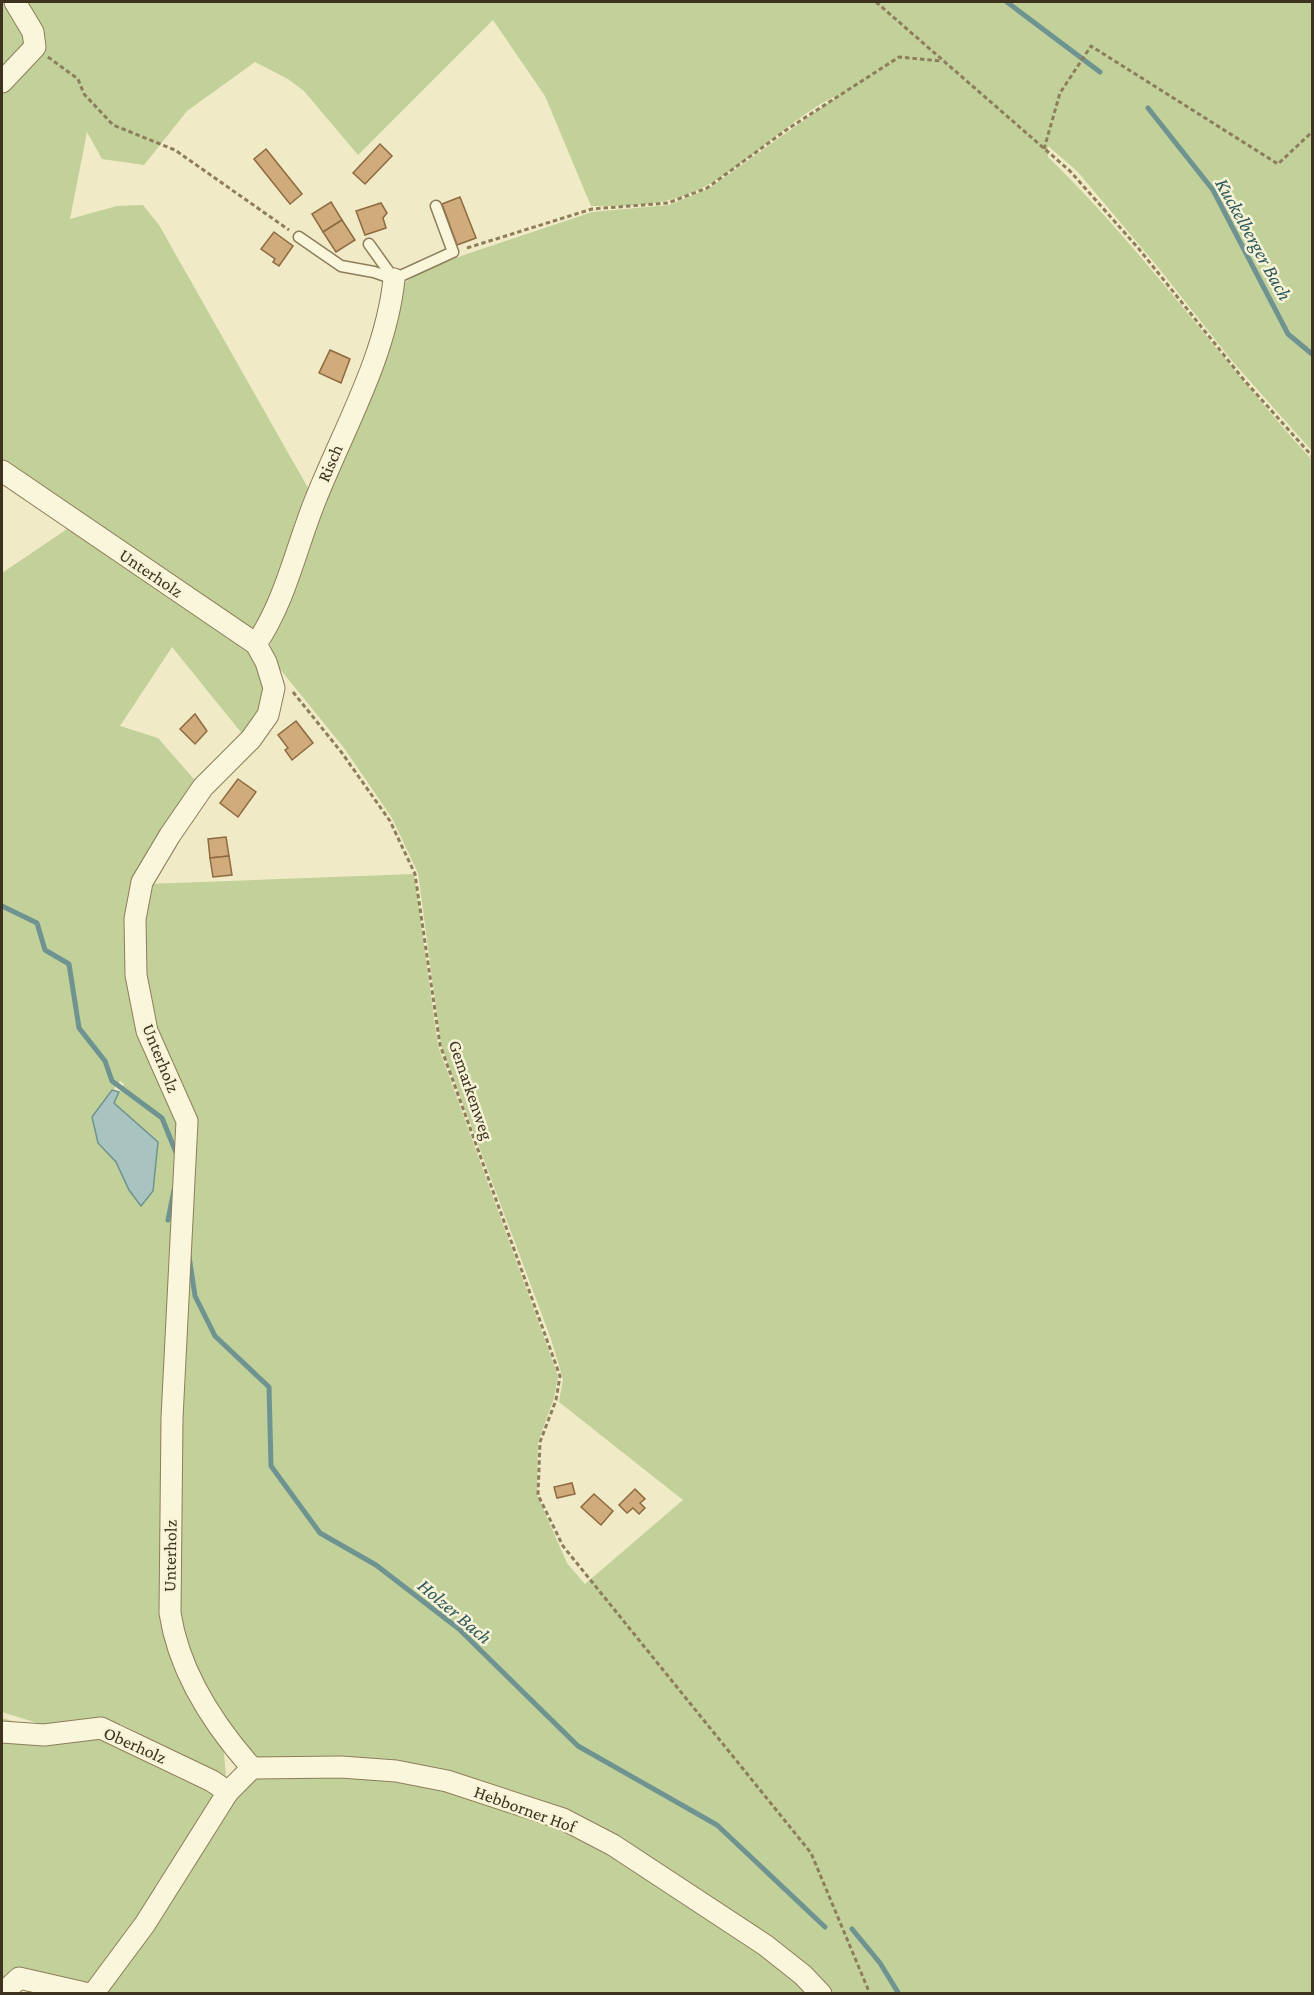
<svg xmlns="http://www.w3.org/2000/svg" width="1314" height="1995" viewBox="0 0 1314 1995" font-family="'Crimson Pro',serif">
	<rect width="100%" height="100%" fill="#f0eac7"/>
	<g fill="#c2d09a" fill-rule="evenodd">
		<path d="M2,2H11L33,47L2,80Z"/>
		<path d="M18,2H1312V451L1233,362L1157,266L1077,171L1048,146V157C1144,250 1222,362 1312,460V1993H96L147,1925L233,1797C241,1789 248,1782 258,1778C304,1761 402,1773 448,1787C471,1794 494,1806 517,1812L515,1798C468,1783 422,1769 373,1763C339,1759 302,1769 268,1761C227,1751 187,1674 178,1635C175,1622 174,1608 173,1595L175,1420L190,1122L149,1030L139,975L137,918L147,884L414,874L438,1046L558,1376L554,1398L538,1442L537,1495L567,1563L585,1584L683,1500L559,1402L563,1379L551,1339L441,1045L418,873L392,818L344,748L271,658L270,636C291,578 311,518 335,461C359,404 391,346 401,285L423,271L464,255L592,212L669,205L708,189L842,93C782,119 731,188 665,201C641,206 616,206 591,206L545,96L493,20L358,155L304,91L288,79L255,62L187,111L144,165L102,159L87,132L70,219L117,206L143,205L159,225L312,495L266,620L258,628L248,630L2,466V87L36,50V31Z"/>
		<path d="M73,525L249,648L262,669L265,706L244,736L172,647L120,726L158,738L199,785L149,856L134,977L185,1121L183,1157L173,1138L182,1159L165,1594L223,1741L226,1777H222L121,1724L47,1726L2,1712V573ZM120,1081L124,1084L114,1103L129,1190L116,1162L98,1143L93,1117Z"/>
		<path d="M2,1718L46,1731L119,1729L209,1788L214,1795L91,1992L18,1977L2,1992Z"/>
	</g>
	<path fill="#a9c4c0" stroke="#6e9390" stroke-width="1.5" d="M112,1090L119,1092L114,1103L158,1142L153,1191L141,1206L129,1190L116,1162L98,1143L92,1117Z"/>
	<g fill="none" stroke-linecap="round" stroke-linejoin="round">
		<g stroke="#6e9390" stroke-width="5">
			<path d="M1007,2L1100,72"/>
			<path d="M1148,108L1213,190L1288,334L1312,354"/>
			<path d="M2,906L37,923L45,950L69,964L79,1028L105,1061L112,1081L162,1118L177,1155"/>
			<path d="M168,1220L174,1190"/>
			<path d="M189,1256L195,1296L215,1336L269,1387L271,1466L320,1533L376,1565L459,1629L578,1746L717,1825L825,1927"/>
			<path d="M852,1929L880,1963L899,1994"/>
		</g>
	</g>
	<g fill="#d0ab7c" stroke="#8e6a40" stroke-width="1.5">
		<path d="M380,144L392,156L365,184L353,173Z"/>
		<path d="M266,149L302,194L290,204L254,159Z"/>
		<path d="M460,197L476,238L457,245L442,204Z"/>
		<path d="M331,202L342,220L323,232L312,214Z"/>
		<path d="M381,203L387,213L383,218L386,228L365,235L356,211Z"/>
		<path d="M342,220L355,240L336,252L323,232Z"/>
		<path d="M274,232L293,246L279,266L273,262L275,259L261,249Z"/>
		<path d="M330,350L350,359L341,383L319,373Z"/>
		<path d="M195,714L207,731L195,744L180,729Z"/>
		<path d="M296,721L313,743L292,760L285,750L288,748L278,735Z"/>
		<path d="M238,779L256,792L238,817L220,803Z"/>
		<path d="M226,837L229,856L210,858L208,839Z"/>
		<path d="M229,856L232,875L213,877L210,858Z"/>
		<path d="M572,1483L575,1494L557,1498L554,1487Z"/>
		<path d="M635,1489L645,1499L640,1503L645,1508L639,1514L633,1508L627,1513L619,1505Z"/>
		<path d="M594,1494L613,1511L601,1525L581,1507Z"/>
	</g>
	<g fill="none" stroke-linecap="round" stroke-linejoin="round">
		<g stroke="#8e7d5b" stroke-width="13">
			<g id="lane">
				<path d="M299,237L341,266L374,272L394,279L453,252L436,206"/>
				<path d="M369,244L394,279"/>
			</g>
		</g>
		<g stroke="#8e7d5b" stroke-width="23">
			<g id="street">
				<path d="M2,82L35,47L33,32L15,2"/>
				<path d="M2,471L256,644L266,662L274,688L268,715L251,739L203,787L170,835L142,882L135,919L136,975L147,1031L187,1121L172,1418L170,1613C179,1672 213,1724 252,1768"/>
				<path d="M256,644C285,602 296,548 315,501C343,430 386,357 394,279"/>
				<path d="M2,1732L44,1735L101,1728L212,1781L228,1792L252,1768"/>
				<path d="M252,1768L341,1767L396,1771L447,1781L563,1819L613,1845L765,1945L803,1975L821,1994"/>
				<path d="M2,1994L19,1978L89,1994"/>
				<path d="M93,1994L145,1924L228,1792"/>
			</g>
		</g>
		<g stroke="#8e7d5b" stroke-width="3" stroke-dasharray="4.5 3" stroke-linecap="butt">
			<path d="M876,2L1070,171L1139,249L1244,380L1312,456"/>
			<path d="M48,57L78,79L84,94L113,125L175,150L289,230"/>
			<path d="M1044,149L1060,93L1091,46L1278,164L1312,132"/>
			<path d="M467,248L592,209L668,203L707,188L789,128L899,57L941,61"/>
			<path d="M293,692L342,753L390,821L415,874L440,1045L560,1376L556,1400L540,1442L538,1495L563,1546L811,1853L870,1994"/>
		</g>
		<use href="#lane" stroke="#faf6db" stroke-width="10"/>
		<use href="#street" stroke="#faf6db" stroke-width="21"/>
	</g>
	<g text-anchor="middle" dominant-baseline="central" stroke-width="5" stroke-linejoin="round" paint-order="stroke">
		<g font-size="18" fill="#3d3220" stroke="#f7f3d7">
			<text transform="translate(330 463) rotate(-67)">Risch</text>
			<text transform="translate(151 573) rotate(34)">Unterholz</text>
			<text transform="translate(161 1058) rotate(68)">Unterholz</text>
			<text transform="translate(471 1090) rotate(71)">Gemarkenweg</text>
			<text transform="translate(170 1556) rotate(-89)">Unterholz</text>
			<text transform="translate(135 1745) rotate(24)">Oberholz</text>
			<text transform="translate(525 1809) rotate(20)">Hebborner Hof</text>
		</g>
		<g font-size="20" font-style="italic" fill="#2e5a5d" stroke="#f7f3d7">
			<text transform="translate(1254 239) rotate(61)">Kuckelberger Bach</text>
			<text transform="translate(455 1611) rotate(40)">Holzer Bach</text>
		</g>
	</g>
	<rect width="1314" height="1995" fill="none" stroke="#3d3220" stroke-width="6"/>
</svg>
